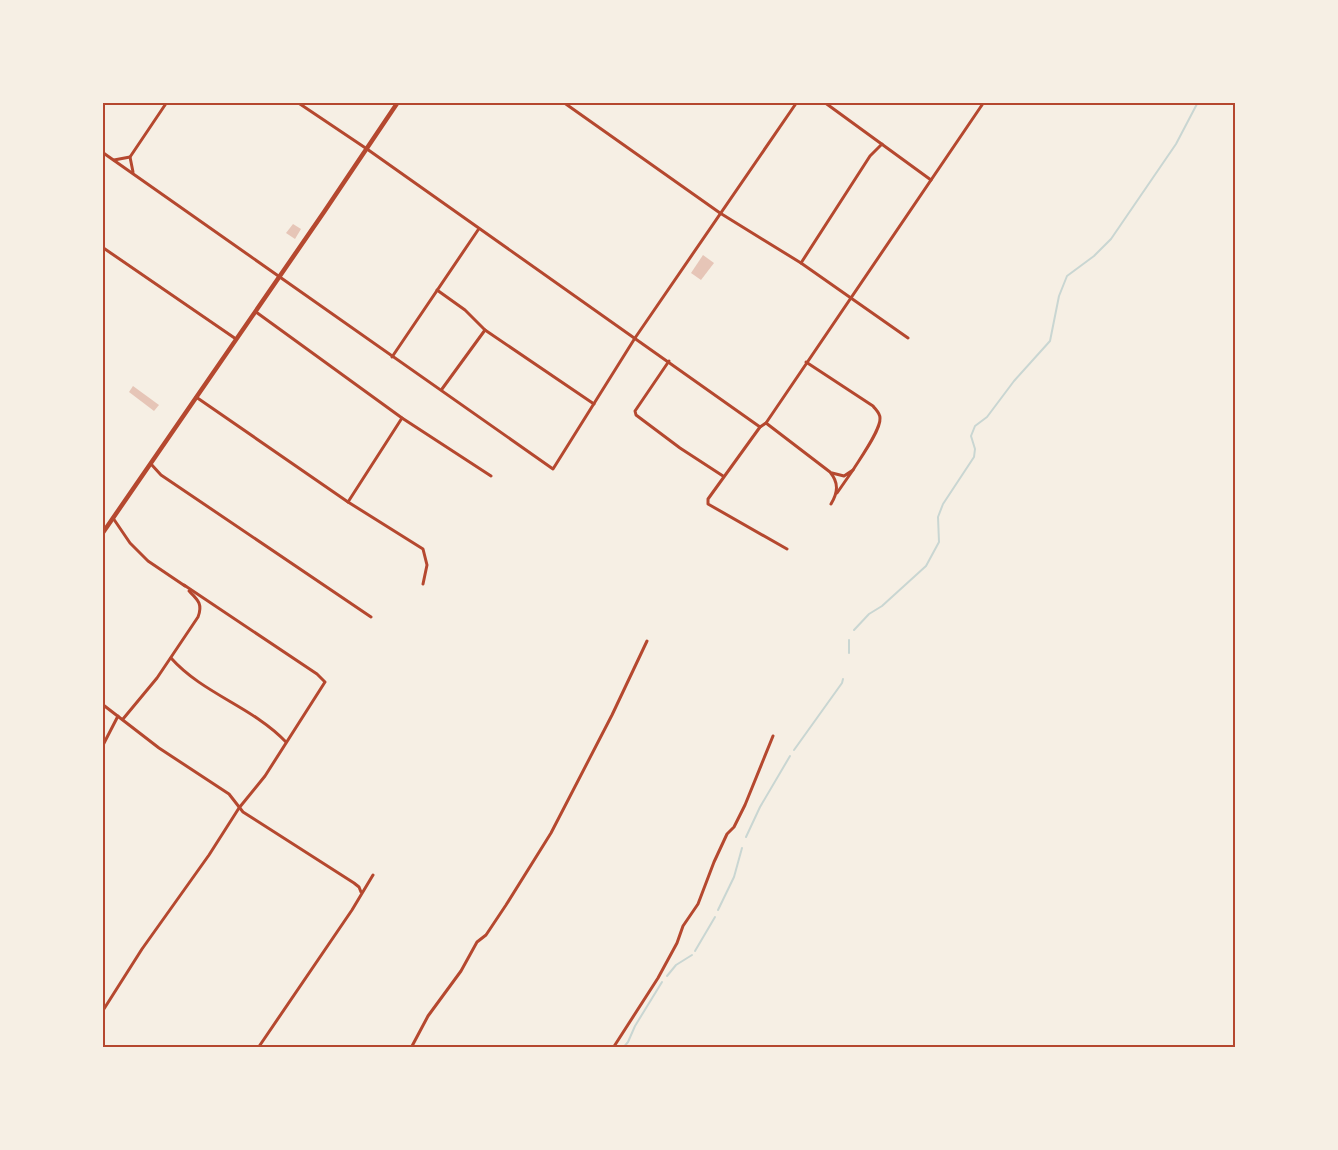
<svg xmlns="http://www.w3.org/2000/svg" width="1338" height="1150" viewBox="0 0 1338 1150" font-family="'Source Serif 4',serif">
	<rect width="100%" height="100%" fill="#f6efe4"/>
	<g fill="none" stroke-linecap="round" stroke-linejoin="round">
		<g stroke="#c9d6d2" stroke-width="2">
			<path d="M854,630L869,614L882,606L926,566L939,542L938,517L943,504L974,457L975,449L971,436L975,426L987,417L1014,381L1050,341L1059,296L1067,276L1094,256L1111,239L1176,144L1198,102"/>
			<path d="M849,653V640"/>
			<path d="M794,750L842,683L843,679"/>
			<path d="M746,837L760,807L790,756"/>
			<path d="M718,910L734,877L742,848"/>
			<path d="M695,951L715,917"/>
			<path d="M667,976L676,965L692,955"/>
			<path d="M623,1048L628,1042L635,1026L662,982"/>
		</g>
	</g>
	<g fill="#e6c5b7">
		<path d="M293,224L301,229L295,239L286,233Z"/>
		<path d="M703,255L714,263L701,280L691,273Z"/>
		<path d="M133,386L159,405L154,411L129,392Z"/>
	</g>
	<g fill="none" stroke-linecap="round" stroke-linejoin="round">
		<g stroke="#b5482f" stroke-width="3">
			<path d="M297,102L367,149L760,427L766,423L830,472C839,483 838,492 831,504"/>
			<path d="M563,102L720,213L801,263L908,338"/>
			<path d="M824,102L931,180"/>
			<path d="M102,152L553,469L635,338L797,102"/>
			<path d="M114,160L130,157"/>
			<path d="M133,172L130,157L167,102"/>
			<path d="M102,247L236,339"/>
			<path d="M801,263L870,156L882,144"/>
			<path d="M437,290L465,310L485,330L594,404"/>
			<path d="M256,312L402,418L491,476"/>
			<path d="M392,357L478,230"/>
			<path d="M669,361L635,411L636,415L680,448L723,476"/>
			<path d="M806,362L873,406C876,410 880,413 880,418C881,430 859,460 853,470"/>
			<path d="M442,389L485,330"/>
			<path d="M196,397L348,502L423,549L427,565L423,584"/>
			<path d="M766,423L984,102"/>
			<path d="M760,427L708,499V504L787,549"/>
			<path d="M151,464L161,475L371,617"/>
			<path d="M832,473L844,476L853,470L837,493"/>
			<path d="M348,502L402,418"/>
			<path d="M113,518L130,543L148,561L185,586"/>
			<path d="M171,658C203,694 253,707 286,742"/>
			<path d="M102,704L159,748L229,794L243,812L354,883L359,887L361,892"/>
			<path d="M123,719L157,678L198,617C203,604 198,600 189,591"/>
			<path d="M102,747L118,716"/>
			<path d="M102,1012L142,949L209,855L239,808L265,776L325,682L317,674L184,585"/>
			<path d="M258,1048L352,910L373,875"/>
			<path d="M411,1048L428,1016L461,971L477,942L486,935L506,905L551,833L612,715L647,641"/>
			<path d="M613,1048L658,978L677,943L683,926L698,904L714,862L727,834L734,827L745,805L773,736"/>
		</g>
		<path stroke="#b5482f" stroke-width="4.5" d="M102,534L324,212L398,102"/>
	</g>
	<rect width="1338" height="1150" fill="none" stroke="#f6efe4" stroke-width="207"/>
	<rect x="104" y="104" width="1130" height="942" fill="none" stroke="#b5482f" stroke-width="2"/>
</svg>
